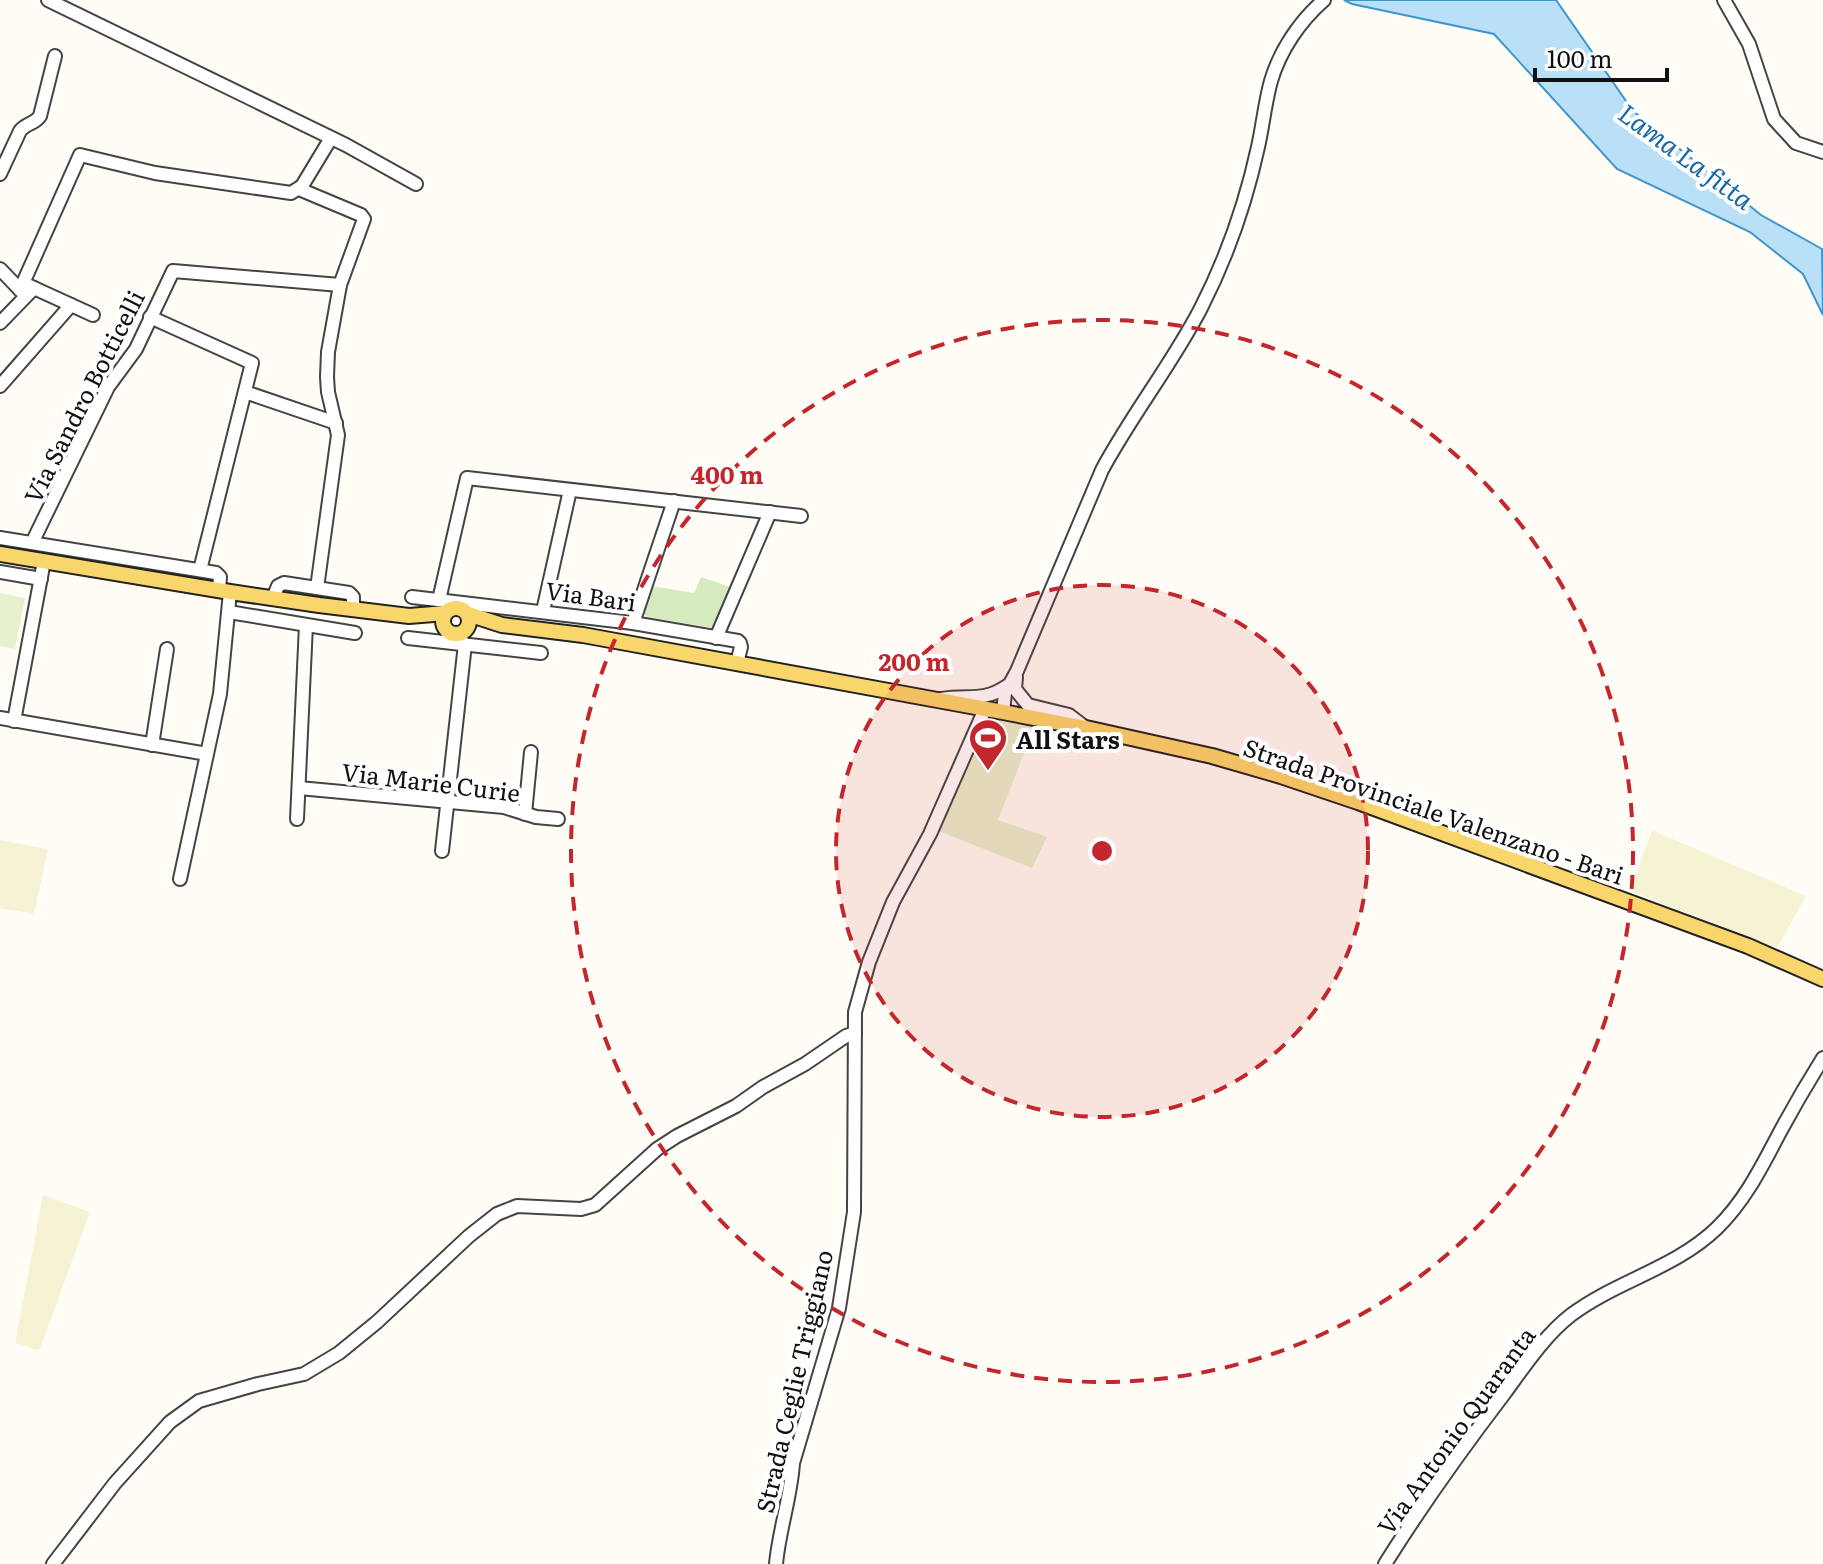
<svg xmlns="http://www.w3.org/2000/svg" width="1823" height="1564" viewBox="0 0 1823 1564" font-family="Literata,serif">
	<rect width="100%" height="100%" fill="#fffdf5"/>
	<g fill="#f6f3d4">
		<path d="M1652,830L1806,896L1777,948L1630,891Z"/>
		<path d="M0,840L48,849L34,914L0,908Z"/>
		<path d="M43,1195L90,1212L40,1349L37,1350L15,1343Z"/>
	</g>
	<path fill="#d5ebbd" d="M701,577L733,588L714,628L648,617L643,614L652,586L694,593Z"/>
	<g fill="#e6f2cf">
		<path d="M0,593L25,598L15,649L0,646Z"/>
		<path d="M984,717L1035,725L998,820L1047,837L1032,868L936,830Z"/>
	</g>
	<path fill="#b9e0f7" stroke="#3f96cf" stroke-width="2" d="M1344,0H1556L1633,111L1761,215L1822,249L1823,315L1803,274L1750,232L1617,169L1494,34L1352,4Z"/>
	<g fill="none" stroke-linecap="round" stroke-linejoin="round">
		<g stroke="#444" stroke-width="16">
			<g id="minor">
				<path d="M48,0L346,145L416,184"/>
				<path d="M1724,0L1749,44L1774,119L1796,143L1823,152"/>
				<path d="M0,174L20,131C26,123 35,124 40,116L55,56"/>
				<path d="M299,189L361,215L364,219L340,285L328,352L327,377L328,392L338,435L317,588"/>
				<path d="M0,269L25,295"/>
				<path d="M23,283L93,315"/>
				<path d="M20,290L80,155L155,173L291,193L302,186L331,138"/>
				<path d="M150,317L252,363L200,570"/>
				<path d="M0,323L34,288"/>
				<path d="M0,386L71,305"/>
				<path d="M245,392L336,423"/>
				<path d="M0,538L216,573L220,577L219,590"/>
				<path d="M32,543L108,387L136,349L173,271L340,285"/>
				<path d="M0,572L41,579"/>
				<path d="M412,597L633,623L738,641L740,643L741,647L737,663"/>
				<path d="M273,598L278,586L284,583L349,593L353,597V609"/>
				<path d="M439,600L467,478L801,516"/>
				<path d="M543,611L570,490"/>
				<path d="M229,612L355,633"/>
				<path d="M633,623L674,501"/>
				<path d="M408,638L541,653"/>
				<path d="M716,638L770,512"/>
				<path d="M1016,677L1015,689L1028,705L1069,715L1086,728"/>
				<path d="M941,699C968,694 982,703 1007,686"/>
				<path d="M1003,712L1005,693L1017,671L1102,470C1132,414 1172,364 1201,308C1227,257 1246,202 1258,147C1263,125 1265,102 1271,81C1280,50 1300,21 1324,0"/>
				<path d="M0,718L207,754"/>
				<path d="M14,721L44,561"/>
				<path d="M152,745L167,649"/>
				<path d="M299,788L504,807L536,817L558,819"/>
				<path d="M525,814L531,752"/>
				<path d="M297,819L306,625"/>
				<path d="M442,851L465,644"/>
				<path d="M180,879L220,694L230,592"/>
				<path d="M53,1564L115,1483L170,1422L199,1401L258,1384L304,1374L339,1353L377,1322L469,1236L497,1214L517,1206L581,1209L595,1205L657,1149L677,1136L736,1106L763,1087L805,1064L846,1036L855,1033"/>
				<path d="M776,1564C779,1530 791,1497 793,1463L839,1308L854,1212L855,1012L869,962L893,902L930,834L985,709"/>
				<path d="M1385,1564C1422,1505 1462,1449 1504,1394C1524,1367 1544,1336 1571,1315C1616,1281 1676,1268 1717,1228C1745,1201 1762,1166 1780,1132C1794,1106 1808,1082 1823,1058"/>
			</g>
		</g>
		<g stroke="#222" stroke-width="18">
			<g id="major">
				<path d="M0,554L230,592L319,605L409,616L446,613"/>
				<circle cx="456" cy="621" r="13"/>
				<path d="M468,614L502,625L583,635L1003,712L1086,728L1212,756L1281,776L1358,802L1748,946L1823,979"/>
			</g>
		</g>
		<use href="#minor" stroke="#fff" stroke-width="12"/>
		<use href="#major" stroke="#f9d66b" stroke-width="14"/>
	</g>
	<circle cx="1102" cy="851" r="266" fill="#c4262e" fill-opacity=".12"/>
	<g fill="none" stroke="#c4262e" stroke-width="4" stroke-dasharray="14 10">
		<circle cx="1102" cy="851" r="266"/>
		<circle cx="1102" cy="851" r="531"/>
	</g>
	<defs>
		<g id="stadium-pin" transform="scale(2)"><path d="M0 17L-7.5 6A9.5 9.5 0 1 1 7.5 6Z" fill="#c4262e" stroke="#fff"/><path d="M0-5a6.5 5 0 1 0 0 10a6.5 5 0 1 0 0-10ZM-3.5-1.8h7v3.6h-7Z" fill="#fff"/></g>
	</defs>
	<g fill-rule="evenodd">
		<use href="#stadium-pin" x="988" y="738"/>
	</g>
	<g text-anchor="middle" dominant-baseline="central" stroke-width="8" stroke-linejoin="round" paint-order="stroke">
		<g font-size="24" fill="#111" stroke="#fff">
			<text transform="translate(83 396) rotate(-63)">Via Sandro Botticelli</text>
			<text transform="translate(591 595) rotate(8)">Via Bari</text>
			<text transform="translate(431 781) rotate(7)">Via Marie Curie</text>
			<text transform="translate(1434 810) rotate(19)">Strada Provinciale Valenzano - Bari</text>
			<text transform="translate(793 1381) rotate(-77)">Strada Ceglie Triggiano</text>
			<text transform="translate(1455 1430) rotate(-54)">Via Antonio Quaranta</text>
		</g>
		<g font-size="24" font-weight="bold" fill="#111" stroke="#fff" text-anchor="start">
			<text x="1016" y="738">All Stars</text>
		</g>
		<g font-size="26" font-style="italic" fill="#1768a6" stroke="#fff">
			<text transform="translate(1687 155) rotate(36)">Lama La fitta</text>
		</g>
	</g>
	<circle cx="1102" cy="851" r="12" fill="#c4262e" stroke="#fff" stroke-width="4"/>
	<g font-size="24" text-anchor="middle" font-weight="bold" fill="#c4262e" stroke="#fff" stroke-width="8" stroke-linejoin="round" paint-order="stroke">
		<text x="727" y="484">400 m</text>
		<text x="914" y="671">200 m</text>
	</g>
	<path d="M1535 68v12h132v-12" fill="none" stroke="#111111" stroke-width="4"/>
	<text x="1547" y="68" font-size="24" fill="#111111" stroke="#ffffff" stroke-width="6" paint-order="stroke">100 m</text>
</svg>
